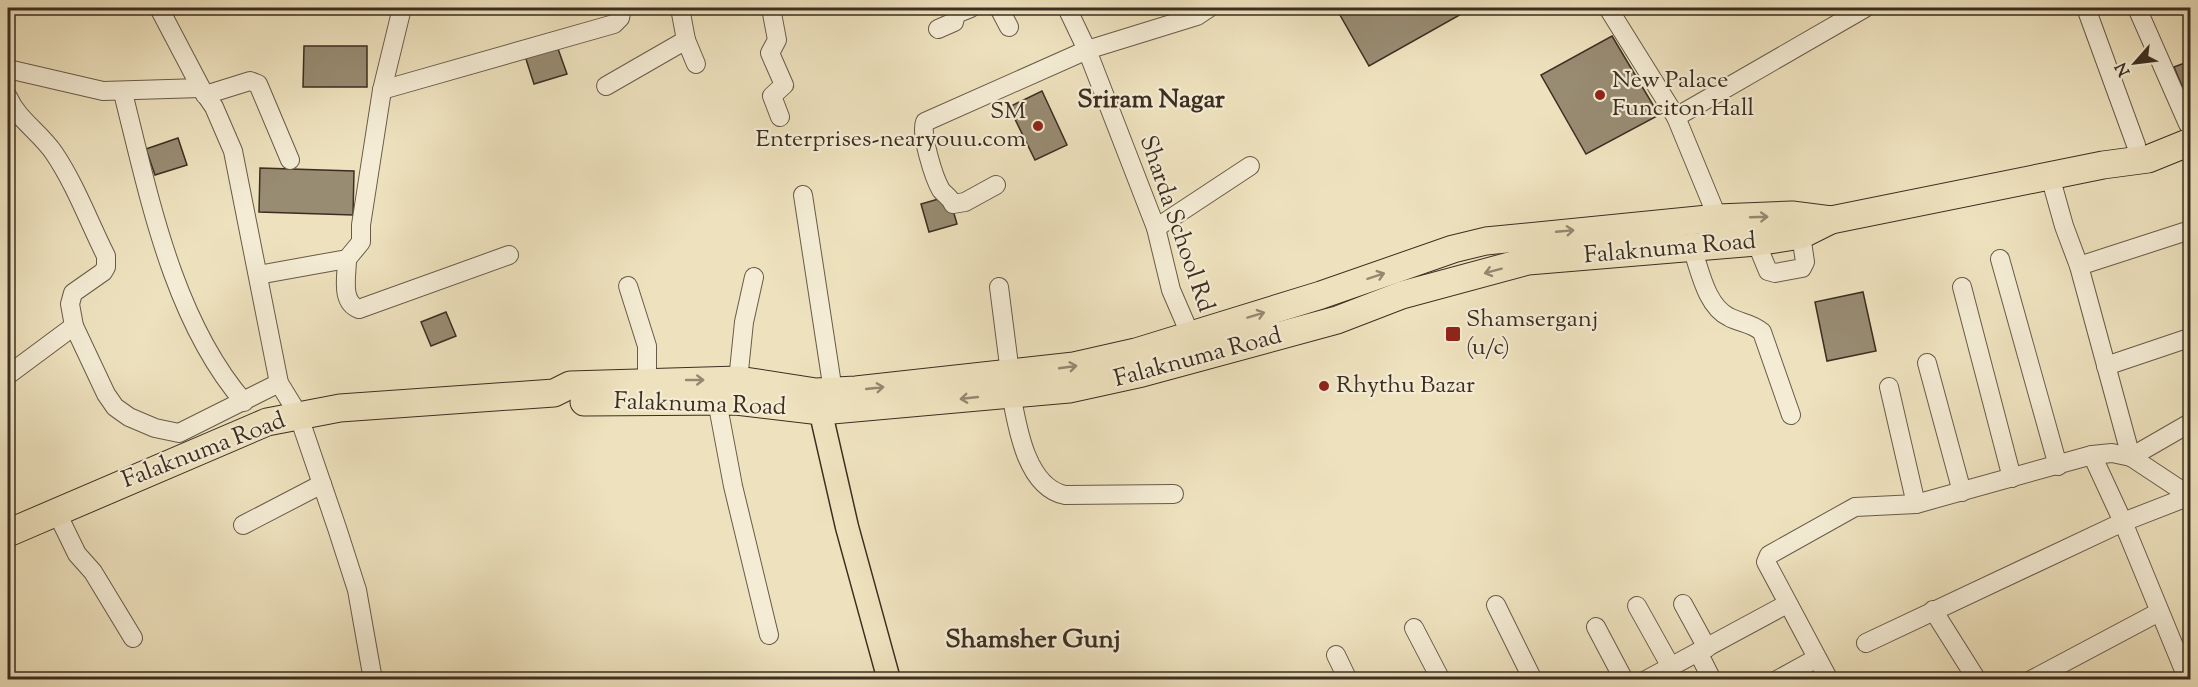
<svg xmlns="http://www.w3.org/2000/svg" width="2198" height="687" viewBox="0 0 2198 687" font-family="'Sorts Mill Goudy',serif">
	<rect width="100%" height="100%" fill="#eee2be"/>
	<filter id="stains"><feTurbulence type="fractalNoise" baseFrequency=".00333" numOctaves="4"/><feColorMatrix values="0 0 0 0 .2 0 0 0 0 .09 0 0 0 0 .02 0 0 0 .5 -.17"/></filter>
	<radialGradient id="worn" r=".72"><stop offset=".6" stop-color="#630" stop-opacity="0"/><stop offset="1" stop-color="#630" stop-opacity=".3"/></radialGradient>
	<g fill="#988c73" stroke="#3b2e21" stroke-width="1.5">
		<path d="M1336,8H1472L1369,66Z"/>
		<path d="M1612,36L1659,115L1586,154L1541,75Z"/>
		<path d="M304,46H367V87H303Z"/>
		<path d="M557,46L567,74L534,84L525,56Z"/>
		<path d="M2190,61V82L2182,86L2174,67Z"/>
		<path d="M1042,91L1067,145L1035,160L1009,107Z"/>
		<path d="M178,138L187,165L155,175L146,149Z"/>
		<path d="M260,168L354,171L353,215L259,212Z"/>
		<path d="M949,196L957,224L929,232L921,204Z"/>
		<path d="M1863,292L1876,351L1827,361L1815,302Z"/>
		<path d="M446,312L456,336L431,346L421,322Z"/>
	</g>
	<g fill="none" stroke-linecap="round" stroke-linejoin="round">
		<g stroke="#685b48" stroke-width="20">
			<g id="minor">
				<path d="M159,8L201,88L214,107L233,151L279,383L298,414L337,528L357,590L373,680"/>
				<path d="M680,8L686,40"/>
				<path d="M771,8L777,40L770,53L784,85L772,96L780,117"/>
				<path d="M999,8L1009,27"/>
				<path d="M1067,8L1087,50L1156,228L1171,290L1190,334L1191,345"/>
				<path d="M1608,8L1676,117L1721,226"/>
				<path d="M2086,8L2136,145"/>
				<path d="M2137,8L2188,124"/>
				<path d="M938,29L954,22L956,14L971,8"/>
				<path d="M8,69L103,91L201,88"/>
				<path d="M606,86L686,40L696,64"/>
				<path d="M382,90L614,24L620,18L622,8"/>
				<path d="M123,93C149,196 173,320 244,402"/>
				<path d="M205,95L250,81L258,84L290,160"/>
				<path d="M8,97C18,120 40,132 54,153C75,184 89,222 106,256V267L103,272L73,293L70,304L74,326L106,394L115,407L129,417L155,428L179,433L279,383"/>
				<path d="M1676,117L1865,8"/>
				<path d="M2050,176L2064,226L2079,266L2131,457L2190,496"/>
				<path d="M996,185L965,202L953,204C950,197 945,195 941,190C934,178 920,134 925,122L1087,50L1197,16L1209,8"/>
				<path d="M803,195L833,391"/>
				<path d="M1156,228L1250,166"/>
				<path d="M1756,242L1768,271L1775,273L1802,268L1805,262L1801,235"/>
				<path d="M1692,248C1700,270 1706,306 1729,317C1740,323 1752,323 1762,332L1791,415"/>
				<path d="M347,259C347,276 340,302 359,309L509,255"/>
				<path d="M2000,259L2058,466"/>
				<path d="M2079,266L2190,230"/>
				<path d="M258,275L347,259L361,242V225L382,90L402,8"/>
				<path d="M628,286L647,346V381"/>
				<path d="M999,287L1010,373"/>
				<path d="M1962,287L2012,478"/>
				<path d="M1927,363L1962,492"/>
				<path d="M2106,366L2189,338"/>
				<path d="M8,375L74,326"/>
				<path d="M1889,387L1916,504"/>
				<path d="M737,390L744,322L754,277"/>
				<path d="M1011,393C1017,426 1026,487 1065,495L1174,494"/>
				<path d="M717,401L733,486L769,635"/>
				<path d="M2092,455L2123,522L2188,680"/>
				<path d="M56,511L77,554L93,572L133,638"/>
				<path d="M243,525L322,484"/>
				<path d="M1683,604L1707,648"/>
				<path d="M1496,605L1533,680"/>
				<path d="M1637,606L1671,667"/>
				<path d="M1933,610L1977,680"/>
				<path d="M1596,627L1624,680"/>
				<path d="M1414,628L1441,680"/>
				<path d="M1866,643L2123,522L2190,496"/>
				<path d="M1698,652L1712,680"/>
				<path d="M1336,655L1348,680"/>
				<path d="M1646,680L1787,604"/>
				<path d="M1777,680L1817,658"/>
				<path d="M1829,680L1766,562L1769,555L1855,507L1916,504L2092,455L2112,453L2131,457L2190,423"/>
				<path d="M2031,680L2159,612"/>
			</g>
		</g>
		<g stroke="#3b2e21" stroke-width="25">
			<path id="major" d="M817,396L847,527L889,680"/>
		</g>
		<g stroke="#3b2e21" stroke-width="29">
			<g id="highway">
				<path d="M584,402L736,401L821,411L1069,389L1142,373L1337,320L1402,295L1528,261L1756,242L1801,235L1831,220L2103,165L2148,159L2190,142"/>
				<path d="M8,533L267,422L340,408L554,393L570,385L738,380L816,392L856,390L1074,366L1136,352L1321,295L1453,249L1486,241L1718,218L1792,215L1831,220"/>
			</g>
		</g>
		<use href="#minor" stroke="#f4ecd5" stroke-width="18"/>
		<use href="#major" stroke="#eee2be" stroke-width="22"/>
		<use href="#highway" stroke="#eee2be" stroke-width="27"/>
	</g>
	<defs><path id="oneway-shaft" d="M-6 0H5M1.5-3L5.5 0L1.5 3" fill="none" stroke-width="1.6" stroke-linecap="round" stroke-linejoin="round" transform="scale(1.5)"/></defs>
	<g stroke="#948870">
		<use href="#oneway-shaft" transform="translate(1759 217) rotate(-2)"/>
		<use href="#oneway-shaft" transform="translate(1565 231) rotate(-5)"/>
		<use href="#oneway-shaft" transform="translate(1493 271) rotate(165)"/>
		<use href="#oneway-shaft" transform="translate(1376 276) rotate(-18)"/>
		<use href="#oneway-shaft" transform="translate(1256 315) rotate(-17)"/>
		<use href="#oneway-shaft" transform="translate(1068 367) rotate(-8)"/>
		<use href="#oneway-shaft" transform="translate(695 380)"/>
		<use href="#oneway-shaft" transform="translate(875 388) rotate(-6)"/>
		<use href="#oneway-shaft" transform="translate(969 398) rotate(174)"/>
	</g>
	<g fill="#8f2418" stroke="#f4ecd5" stroke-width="2">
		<circle cx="1600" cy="95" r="6"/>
		<circle cx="1038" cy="126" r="6"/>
		<rect x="1445" y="326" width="16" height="16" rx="3"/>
		<circle cx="1324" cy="386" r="6"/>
	</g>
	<g text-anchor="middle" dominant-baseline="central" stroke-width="4.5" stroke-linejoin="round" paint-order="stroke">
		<g font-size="24" fill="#3b2e21" stroke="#f4ecd5" text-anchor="start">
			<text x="1612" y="81">New Palace<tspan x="1612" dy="28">Funciton Hall</tspan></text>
			<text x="1026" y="112" text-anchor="end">SM<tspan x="1026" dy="28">Enterprises-nearyouu.com</tspan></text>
			<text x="1466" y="320">Shamserganj<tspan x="1466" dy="28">(u/c)</tspan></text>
			<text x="1336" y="386">Rhythu Bazar</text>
		</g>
		<g font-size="24" fill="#3b2e21" stroke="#f4ecd5">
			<text transform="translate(1176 224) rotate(71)">Sharda School Rd</text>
			<text transform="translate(1670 249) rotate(-5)">Falaknuma Road</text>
			<text transform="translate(1198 358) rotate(-15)">Falaknuma Road</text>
			<text transform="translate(700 405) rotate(2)">Falaknuma Road</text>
			<text transform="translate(204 451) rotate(-21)">Falaknuma Road</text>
		</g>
		<g font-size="26" font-weight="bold" fill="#3b2e21" stroke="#f4ecd5">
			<text x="1151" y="100">Sriram Nagar</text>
			<text x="1033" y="640">Shamsher Gunj</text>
		</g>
	</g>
	<rect width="2198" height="687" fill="none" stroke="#eee2be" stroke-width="30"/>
	<rect x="9" y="9" width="2180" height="669" fill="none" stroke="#3b2e21" stroke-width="3"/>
	<rect x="15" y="15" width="2168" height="657" fill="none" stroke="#3b2e21" stroke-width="1.5"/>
	<g transform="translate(2135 63) rotate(242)" stroke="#f4ecd5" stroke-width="4.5" paint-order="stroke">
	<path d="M0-4.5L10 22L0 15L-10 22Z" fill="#3b2e21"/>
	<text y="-9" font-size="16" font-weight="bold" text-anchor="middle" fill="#3b2e21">N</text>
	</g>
	<rect width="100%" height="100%" filter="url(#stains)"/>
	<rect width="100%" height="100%" fill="url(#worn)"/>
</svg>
